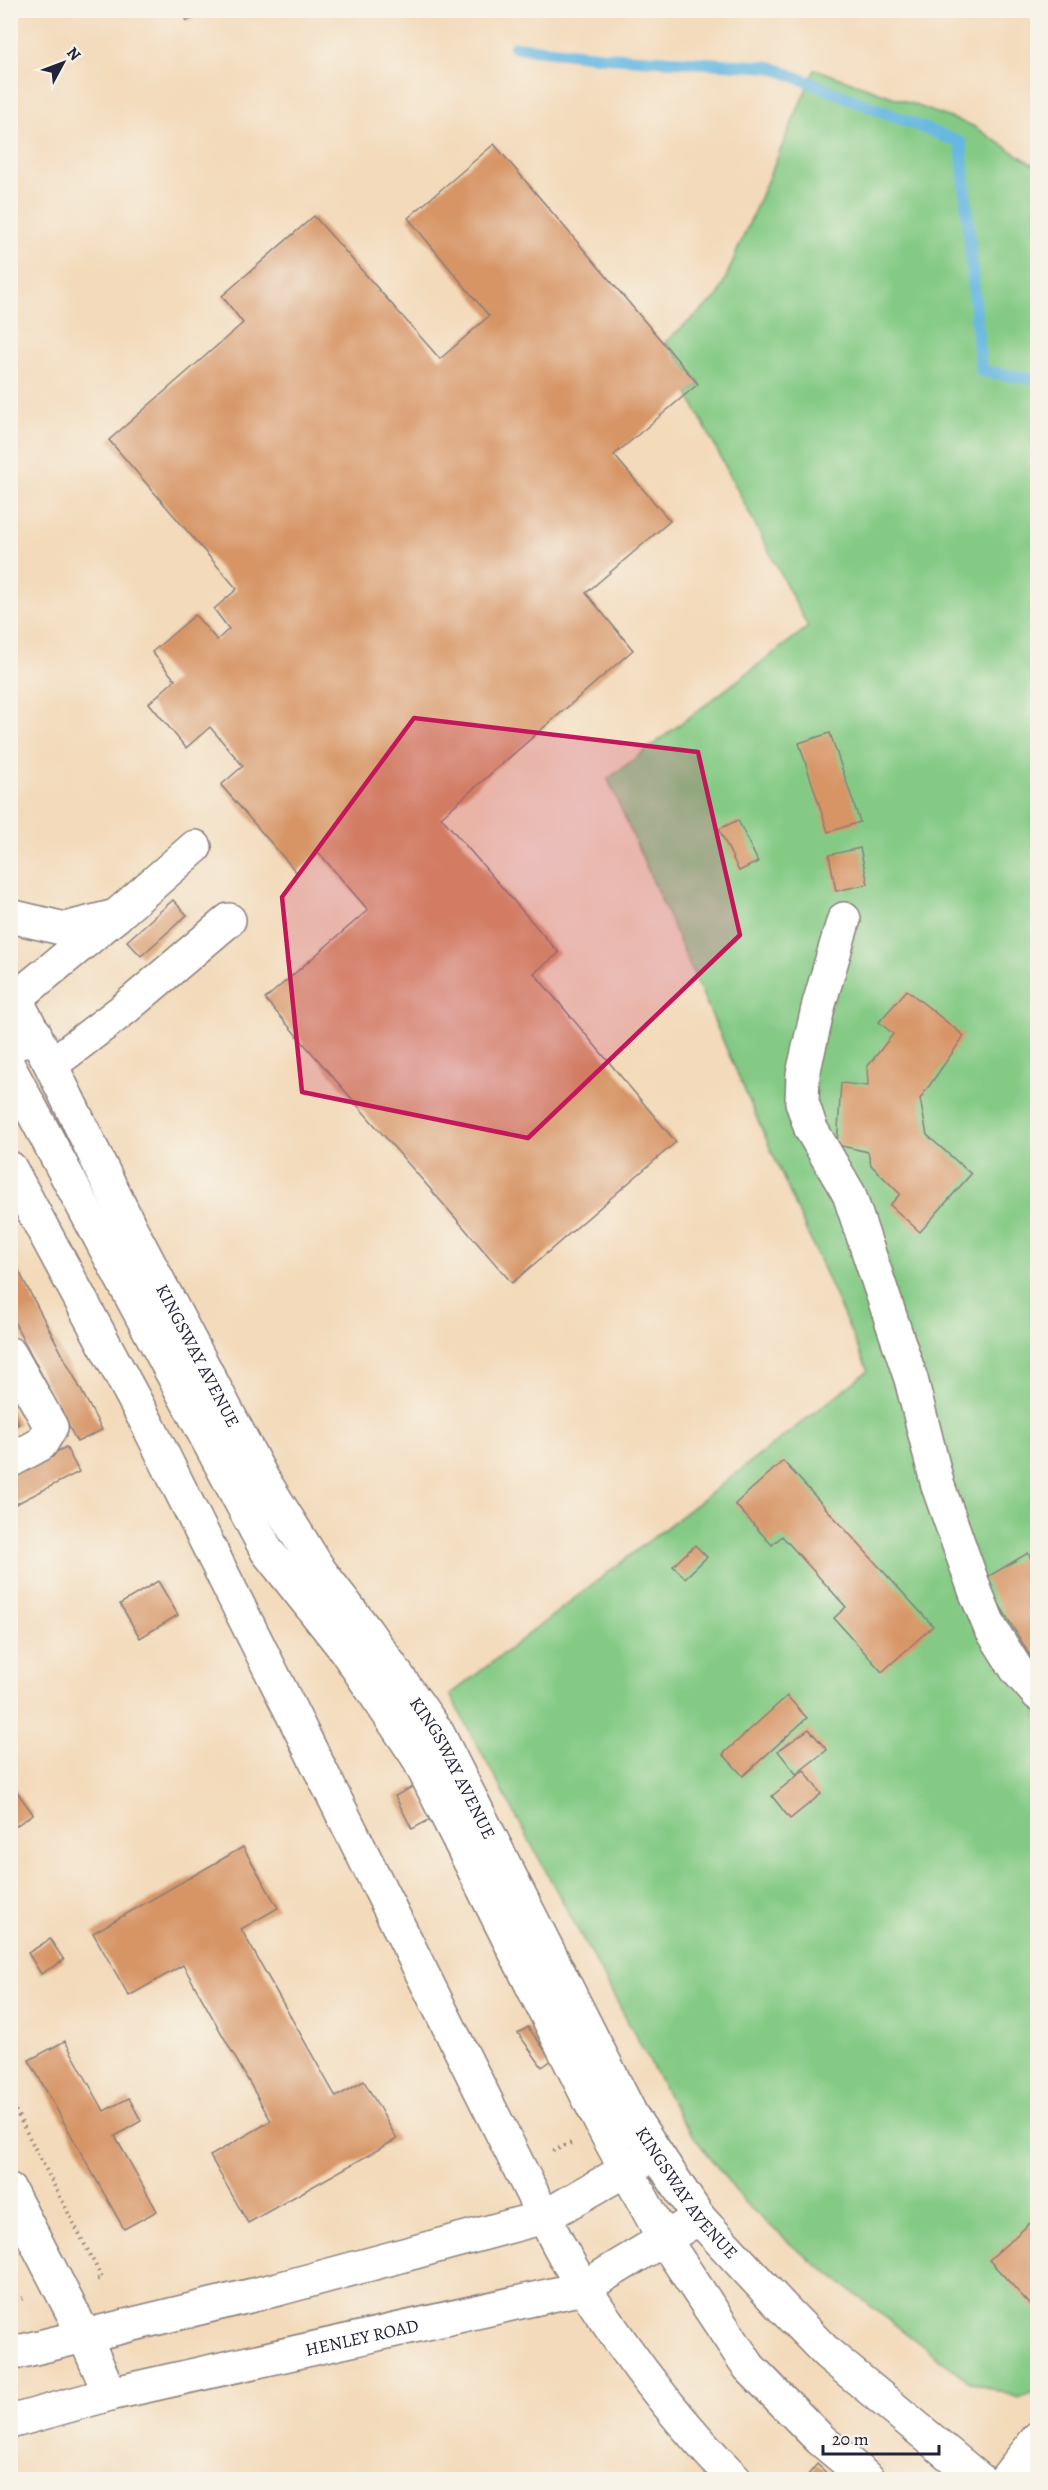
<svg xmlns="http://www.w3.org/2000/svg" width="1048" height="2490" viewBox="0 0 1048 2490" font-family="Alegreya,serif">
	<rect width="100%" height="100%" fill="#f7f3e8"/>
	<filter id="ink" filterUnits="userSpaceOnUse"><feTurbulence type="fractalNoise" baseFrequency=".0167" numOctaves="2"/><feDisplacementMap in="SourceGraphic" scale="12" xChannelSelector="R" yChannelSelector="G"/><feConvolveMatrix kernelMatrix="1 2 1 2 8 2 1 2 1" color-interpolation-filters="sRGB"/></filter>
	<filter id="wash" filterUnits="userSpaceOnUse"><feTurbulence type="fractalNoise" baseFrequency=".008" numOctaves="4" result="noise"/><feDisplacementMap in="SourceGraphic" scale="24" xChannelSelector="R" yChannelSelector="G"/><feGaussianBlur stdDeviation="1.35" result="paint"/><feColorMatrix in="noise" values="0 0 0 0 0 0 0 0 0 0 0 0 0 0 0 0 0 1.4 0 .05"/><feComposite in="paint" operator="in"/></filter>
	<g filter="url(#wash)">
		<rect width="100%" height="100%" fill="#f3daba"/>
		<path fill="#84ca85" stroke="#537660" stroke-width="1.5" d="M815,69L973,126L1037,167V2390L1019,2398L970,2382L795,2248L744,2202L682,2121L450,1695L868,1371L608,779L808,627L688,394L700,384L665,342L718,296Z"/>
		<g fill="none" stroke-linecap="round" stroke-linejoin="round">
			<g stroke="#66b7e1" stroke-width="12">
				<path d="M469,10L470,11"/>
				<path d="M515,47L605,57L771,67L961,143L981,371L1038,380"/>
			</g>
		</g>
		<g id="blocks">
			<g fill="#d79566">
				<path d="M182,10H208L187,21Z"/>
				<path d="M494,144L698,384L614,455L670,521L586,593L633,650L441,817L559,953L534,973L676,1142L512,1283L265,999L368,910L319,853L297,873L221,785L243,766L210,727L186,748L149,703L175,680L152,652L195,615L217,640L229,629L214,609L237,589L109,440L243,323L222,296L314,216L440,359L489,316L408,218Z"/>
				<path d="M830,733L860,822L828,832L799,743Z"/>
				<path d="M738,820L758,862L739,871L719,829Z"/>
				<path d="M860,848L868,884L836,891L829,855Z"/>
				<path d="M173,900L187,915L141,956L127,941Z"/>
				<path d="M907,990L964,1036L920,1099L927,1135L971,1174L920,1232L890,1205L900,1194L871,1165L868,1152L837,1145L841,1083L868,1086L867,1067L893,1034L879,1022Z"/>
				<path d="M14,1262L102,1430L77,1442L10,1314V1264Z"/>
				<path d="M10,1408L19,1424L10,1429Z"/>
				<path d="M66,1447L79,1472L10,1507V1475Z"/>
				<path d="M783,1461L933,1626L882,1672L834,1618L846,1607L782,1536L772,1545L735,1504Z"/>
				<path d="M695,1545L707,1557L685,1578L673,1566Z"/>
				<path d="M1028,1553L1038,1570V1669L984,1579Z"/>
				<path d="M158,1581L178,1615L140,1638L120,1604Z"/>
				<path d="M787,1696L807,1718L743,1776L723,1754Z"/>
				<path d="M809,1729L827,1750L796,1774L778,1751Z"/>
				<path d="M804,1770L821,1794L790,1819L772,1796Z"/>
				<path d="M10,1782L33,1814L10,1830Z"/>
				<path d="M414,1786L431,1819L412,1829L395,1796Z"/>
				<path d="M243,1847L278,1908L241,1929L336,2097L364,2081L397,2139L248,2223L210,2156L271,2121L183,1965L129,1996L93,1933Z"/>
				<path d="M50,1939L64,1960L41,1974L28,1953Z"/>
				<path d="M528,2027L552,2060L542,2067L518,2033Z"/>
				<path d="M65,2041L104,2111L129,2098L141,2121L115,2136L157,2211L124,2229L29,2060Z"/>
				<path d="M1038,2216V2313L989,2260Z"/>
				<path d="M817,2464L834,2480H814L808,2475Z"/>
			</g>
		</g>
	</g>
	<g filter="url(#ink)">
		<use href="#blocks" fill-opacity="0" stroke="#8a7e7a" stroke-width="1.5"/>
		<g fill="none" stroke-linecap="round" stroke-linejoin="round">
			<g stroke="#8a7e7a" stroke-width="36">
				<g id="minor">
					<path d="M844,919L819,1004L803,1074L802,1102L811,1129L849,1194L911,1379L938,1486L976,1593L990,1627L1017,1670L1038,1694"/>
					<path d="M16,998L116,916L195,847"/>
					<path d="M10,1047L35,1033"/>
					<path d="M51,1065L123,1010L229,920"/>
					<path d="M10,1069L267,1551L344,1648L417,1756L604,2129L664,2239L749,2367L820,2439L869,2480"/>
					<path d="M10,1354L51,1427L41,1444L10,1461"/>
					<path d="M10,2191L84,2335L110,2394"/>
					<path d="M1005,2480L1038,2438"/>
				</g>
			</g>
			<g stroke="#8a7e7a" stroke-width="36">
				<g id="major">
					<path d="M10,916L65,929L116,916"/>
					<path id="s1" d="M10,989L51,1065L131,1229L262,1478L320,1571L366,1631L437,1732L631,2115L699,2218L781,2306L827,2353L980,2480"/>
					<path d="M10,1168L149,1427L544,2217C557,2241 569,2267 585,2289C629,2357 678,2423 736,2480"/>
					<path d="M10,2354L278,2289L544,2217L655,2153"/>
					<path id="s2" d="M10,2422L110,2394L583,2288L699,2218"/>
				</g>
			</g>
			<g stroke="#8a7e7a" stroke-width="4" stroke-dasharray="1.5 4.5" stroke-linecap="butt">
				<path d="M10,2100L102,2278L95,2280"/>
				<path d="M553,2151L571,2143"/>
				<path d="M10,2302L24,2298"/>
			</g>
			<use href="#minor" stroke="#fff" stroke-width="33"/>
			<use href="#major" stroke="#fff" stroke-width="33"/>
		</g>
	</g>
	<path fill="#c2185b" fill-opacity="0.2" stroke="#c2185b" stroke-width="4.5" stroke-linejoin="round" d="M414,718L698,752L740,935L528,1138L302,1092L282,897Z"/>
	<g text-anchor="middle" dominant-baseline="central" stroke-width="4.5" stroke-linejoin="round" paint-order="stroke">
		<g font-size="18" fill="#22223b" stroke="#f7f3e8">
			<text stroke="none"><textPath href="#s1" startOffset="412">KINGSWAY AVENUE</textPath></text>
			<text stroke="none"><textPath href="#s1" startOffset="898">KINGSWAY AVENUE</textPath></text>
			<text stroke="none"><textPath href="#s1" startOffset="1384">KINGSWAY AVENUE</textPath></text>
			<text stroke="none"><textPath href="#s2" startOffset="362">HENLEY ROAD</textPath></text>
		</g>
	</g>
	<rect width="1048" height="2490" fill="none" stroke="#f7f3e8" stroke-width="36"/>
	<g transform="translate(63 63) rotate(49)" stroke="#f7f3e8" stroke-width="4.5" paint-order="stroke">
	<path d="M0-4.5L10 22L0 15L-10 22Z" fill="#22223b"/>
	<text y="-9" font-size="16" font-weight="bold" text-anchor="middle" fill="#22223b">N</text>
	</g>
	<path d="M823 2445v9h116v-9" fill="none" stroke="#22223b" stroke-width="3"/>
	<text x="832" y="2445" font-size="18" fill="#22223b" stroke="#f7f3e8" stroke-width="4.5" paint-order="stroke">20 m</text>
</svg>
